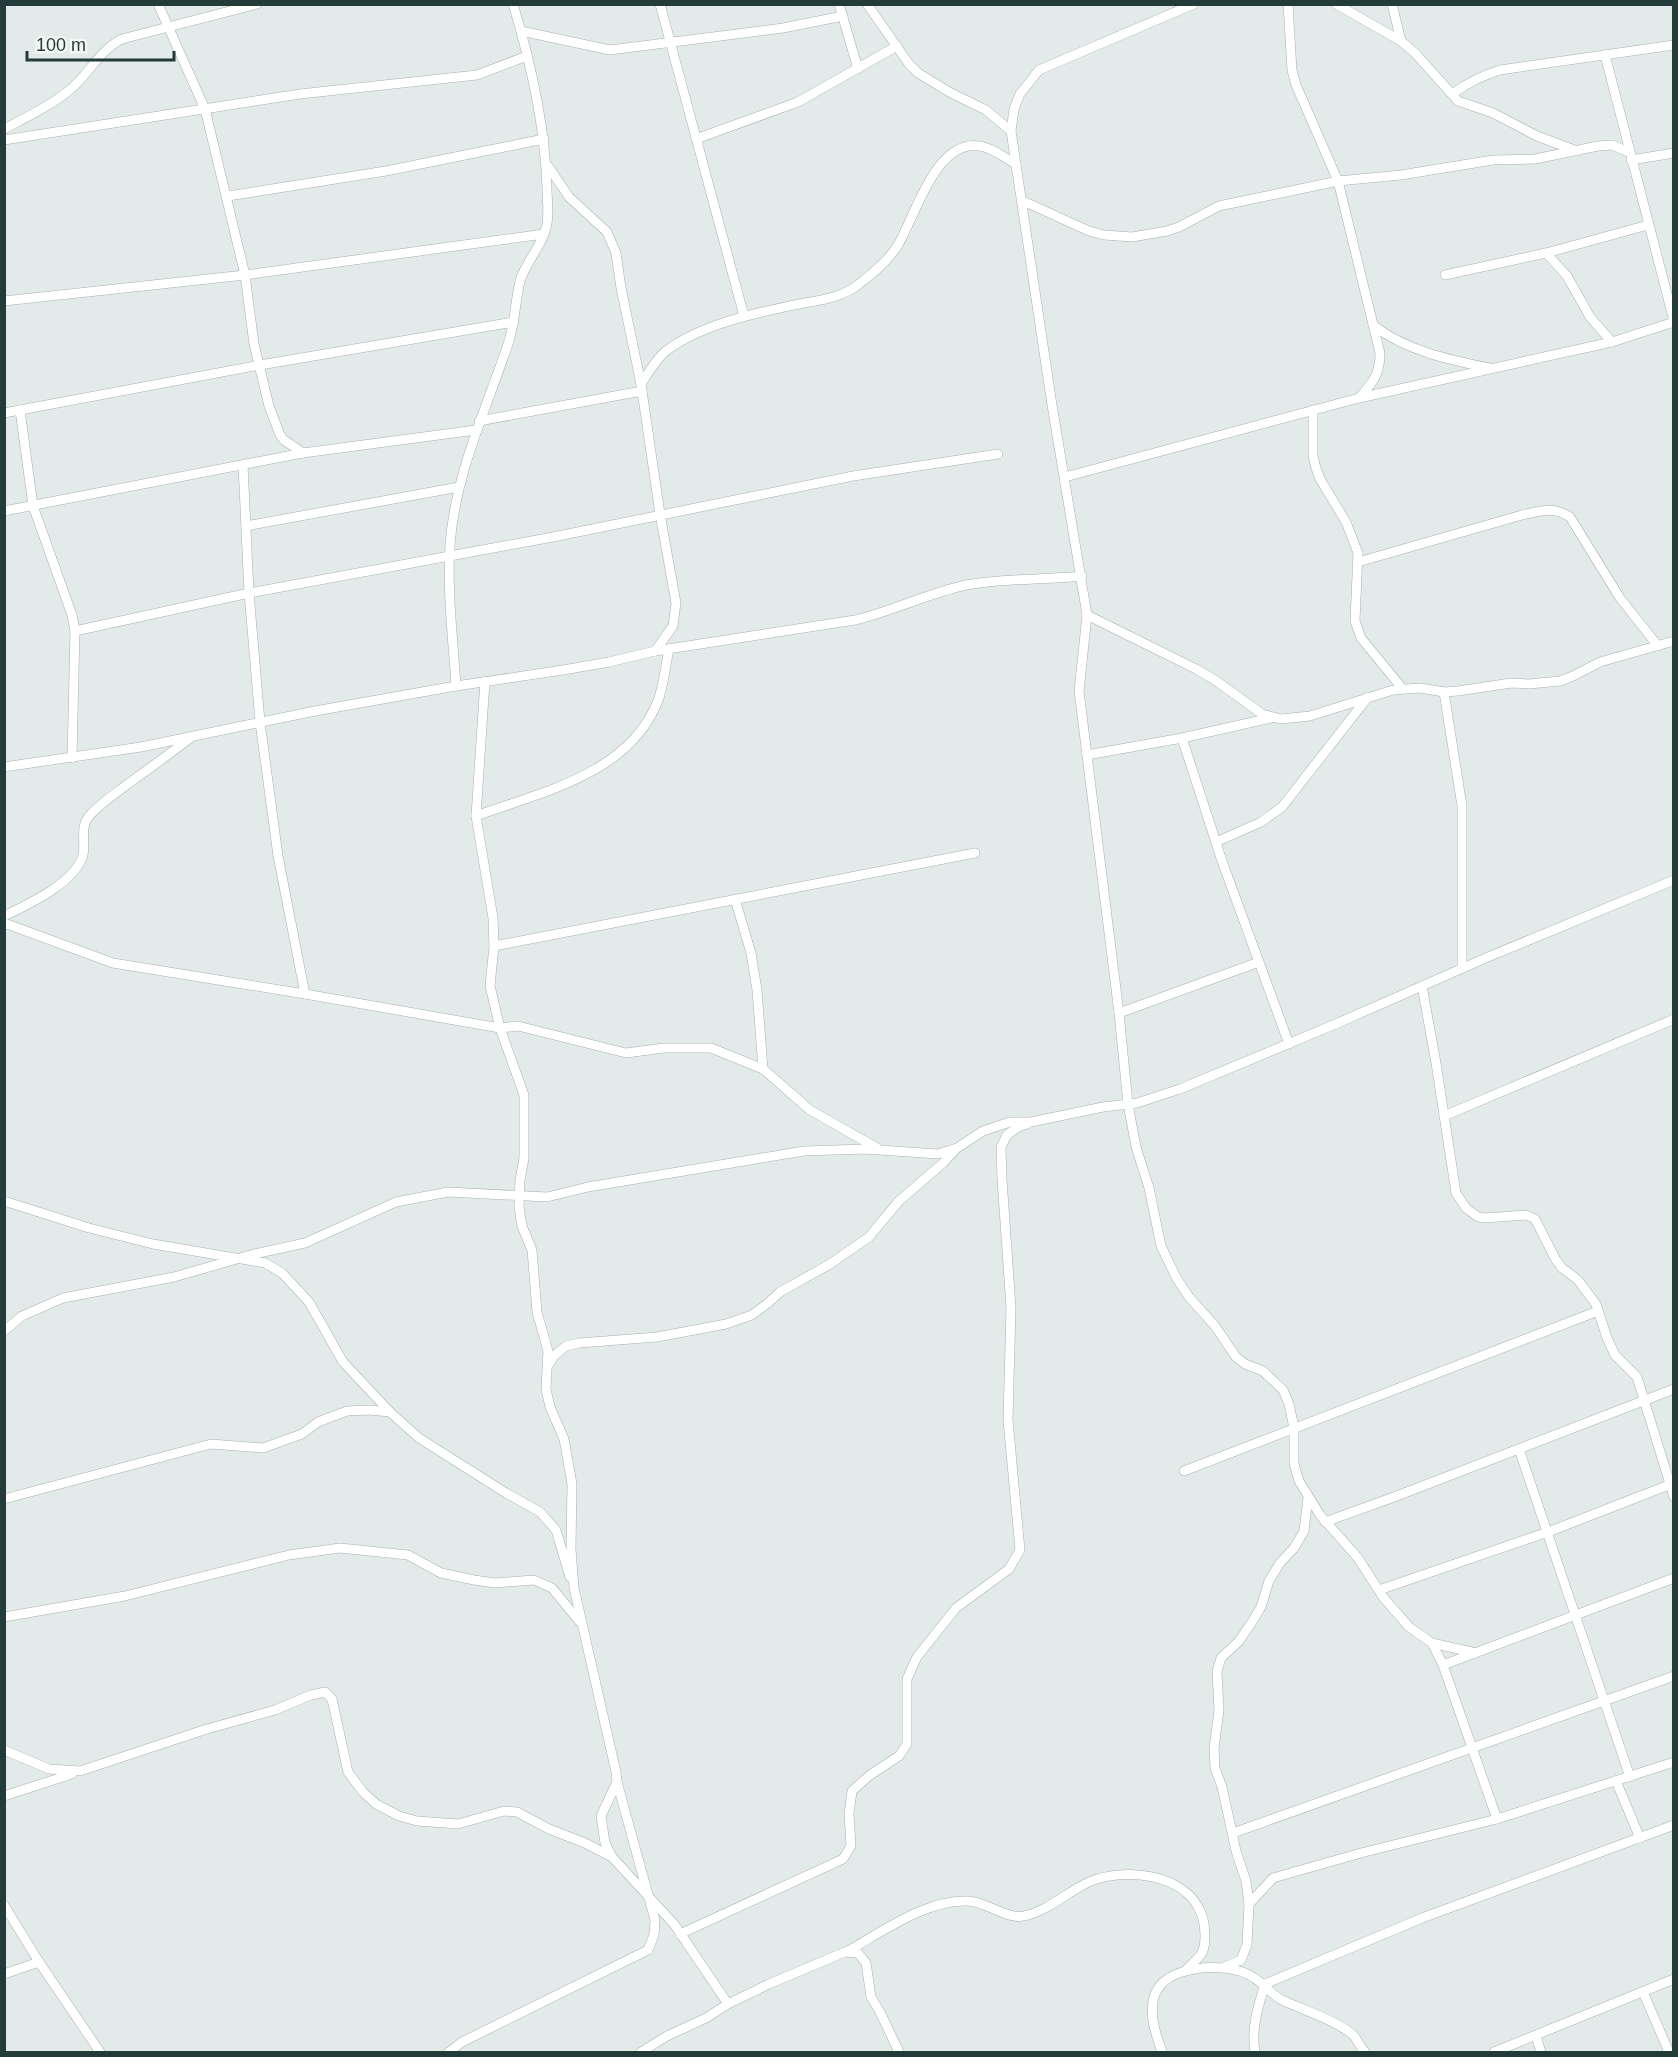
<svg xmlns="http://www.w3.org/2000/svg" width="1678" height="2057" viewBox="0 0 1678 2057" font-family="Arial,sans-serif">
	<rect width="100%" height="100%" fill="#e2ebe9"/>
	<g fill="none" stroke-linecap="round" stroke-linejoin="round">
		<g stroke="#a5b3b1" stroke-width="10">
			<g id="minor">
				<path d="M158,4L205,109L245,275L254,344L269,406L280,435L284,440L303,453"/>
				<path d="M660,4L744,316"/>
				<path d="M839,4L858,69"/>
				<path d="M867,4L909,64L918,73L951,93L986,110L1011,131"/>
				<path d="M1194,4L1039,70L1020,94L1014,109L1011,131L1052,405L1087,615L1079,691L1119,1013L1128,1104L1136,1147L1149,1188L1161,1246L1177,1279L1189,1297L1215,1326L1236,1357L1245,1364L1263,1371L1283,1390L1289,1404L1294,1428V1464L1299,1481L1320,1515L1358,1558L1383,1597L1409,1627L1432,1643L1476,1653"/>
				<path d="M1288,4L1292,70L1296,85L1338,181L1380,353C1380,375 1373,382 1359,398"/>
				<path d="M1336,4L1401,41L1415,53L1458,101L1493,113L1537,136L1577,151"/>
				<path d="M1392,4L1401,41"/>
				<path d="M521,31L610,50L783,28L843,16"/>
				<path d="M1605,55L1674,321"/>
				<path d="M1452,94C1467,83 1481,76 1500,70L1674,45"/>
				<path d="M4,129C27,117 52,105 72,88C90,72 100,50 122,39L257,4"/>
				<path d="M696,139L798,102L897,46"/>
				<path d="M4,140L300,94L477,75L527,56"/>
				<path d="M1631,160L1674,153"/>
				<path d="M548,166L569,197L607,232L616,253L621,288L641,384L660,514L676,603L673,626L655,651"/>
				<path d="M228,196L386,171L544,139"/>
				<path d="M1023,201L1089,231L1104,235L1132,237L1167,231L1179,227L1219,206L1338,181L1401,175L1493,160L1535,159L1598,146L1612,145L1629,152"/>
				<path d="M1546,253L1567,276L1590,317L1612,342"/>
				<path d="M1445,275L1546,253L1648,225"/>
				<path d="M4,301L245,275L544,234"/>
				<path d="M1373,325C1406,351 1450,360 1490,368"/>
				<path d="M641,384C648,373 656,359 666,351C702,324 756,313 799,304C820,300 842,298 859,284C873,273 888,261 898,245C915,217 935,139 980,146C993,148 1005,158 1016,164"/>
				<path d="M20,410L33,506L72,615L75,631L72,758"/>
				<path d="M1313,410V456L1316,468L1320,479L1346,522L1358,553L1355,621L1361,638L1402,688"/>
				<path d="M4,413L260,365L514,322"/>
				<path d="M479,421L642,391"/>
				<path d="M243,465L249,593L260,722L278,856L305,994"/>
				<path d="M1065,477L1359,398L1612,342L1674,322"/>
				<path d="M4,511L303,453L476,430"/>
				<path d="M246,526L459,487"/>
				<path d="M1358,562L1522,515C1541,511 1553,506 1570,517L1620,598L1658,646"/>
				<path d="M1087,615L1196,669L1215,680L1262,714L1281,719L1310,716L1393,690L1420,688L1444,692L1458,691L1511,683L1529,684L1560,681L1573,676L1600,662L1674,641"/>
				<path d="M75,631L249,593L553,537L853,476L998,454"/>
				<path d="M485,681L476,816L493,918L494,946L490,986L500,1028L524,1095V1158L520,1180L519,1207L522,1226L532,1250L537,1312L548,1351L546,1389L550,1407L564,1439L572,1484L571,1549L574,1588L616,1772L617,1782L601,1816L605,1843L612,1857L674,1924L728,2004L769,1984L845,1952L858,1953L866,1963L871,1997L880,2012L899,2052"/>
				<path d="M456,686C453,639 447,591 450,545C455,474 486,410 508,344C515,324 515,302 520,281C526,261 543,245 547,224C549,212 547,199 547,188C545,126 531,63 513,4"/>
				<path d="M1444,692L1462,806V968"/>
				<path d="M1182,738L1222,861L1289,1044"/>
				<path d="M1087,755L1182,738L1271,718"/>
				<path d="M4,767L141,747L315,711L456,686L563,670L609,662L655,651L855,620C893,611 929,593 966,585C1003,578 1044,580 1082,576"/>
				<path d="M476,816C541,792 627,775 657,703C664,687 665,667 669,649"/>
				<path d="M1216,842L1261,822L1282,807L1368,697"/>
				<path d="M735,899L751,953L757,990L763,1069"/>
				<path d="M4,916C29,904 75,883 83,855C86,842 79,827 90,815C101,803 116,793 129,783C149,769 169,754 189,739"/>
				<path d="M4,923L113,963L305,994L500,1028L518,1026L626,1053L664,1048H711L763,1069L810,1110L877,1148"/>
				<path d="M494,946L975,853"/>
				<path d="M1422,986L1436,1063L1456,1193L1466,1208L1478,1217L1485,1218L1526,1215L1535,1219L1556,1260L1562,1268L1578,1280L1589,1295L1596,1304L1607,1338L1615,1355L1637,1377L1674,1497"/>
				<path d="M1119,1013L1259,962"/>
				<path d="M1444,1116L1674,1019"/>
				<path d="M4,1201L89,1228L153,1244L265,1263L282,1273L309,1302L343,1362L390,1412L419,1438L506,1493L540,1512L556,1530L570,1577"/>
				<path d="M4,1331L22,1316L63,1298L174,1277L254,1254L305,1243L396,1202L448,1192L547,1197L588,1187L804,1151L865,1149L938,1154L957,1148L983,1131L1010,1122H1031L1103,1107L1137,1103L1180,1089L1338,1023L1488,957L1674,880"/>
				<path d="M548,1366L554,1356L566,1346L579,1343L657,1337L726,1324L752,1315L768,1303L780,1292L830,1264L869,1237L899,1201L943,1163L955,1150"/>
				<path d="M1519,1449L1630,1777"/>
				<path d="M1184,1471L1598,1311"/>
				<path d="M4,1499L211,1444L263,1448L302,1434L318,1422L347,1411L370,1410L390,1412"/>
				<path d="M1325,1522L1394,1497L1674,1389"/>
				<path d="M1379,1590L1548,1532L1674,1483"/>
				<path d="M4,1617L125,1596L289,1555L340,1548L408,1555L441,1573L474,1580L495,1583L534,1580L552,1588L579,1621"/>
				<path d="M1432,1643L1443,1665L1497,1819"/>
				<path d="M1443,1665L1674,1578"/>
				<path d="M4,1750L49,1769L80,1771L207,1729L275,1710L311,1695L325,1692L332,1699L348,1772L363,1792L376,1804L399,1816L417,1821L458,1824L504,1811L517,1812L549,1829L585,1843L612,1857"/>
				<path d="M1616,1781L1640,1838"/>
				<path d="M4,1796L72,1774"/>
				<path d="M1233,1833L1674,1676"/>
				<path d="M1249,1904L1273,1878L1361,1853L1497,1819L1674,1762"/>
				<path d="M4,1905L39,1962L100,2052"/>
				<path d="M680,1934L843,1859L851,1846L849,1814L852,1791L870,1775L899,1756L907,1744V1679L917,1657L956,1608L1009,1569L1020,1550L1008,1420L1011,1308L1002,1179L1001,1147L1007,1135L1018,1127L1027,1124"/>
				<path d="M848,1951C882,1932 927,1899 968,1901C987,1902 1008,1920 1024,1916C1048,1911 1067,1892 1089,1882C1124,1867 1185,1873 1201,1913C1205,1923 1207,1942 1202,1953C1198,1959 1191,1965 1186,1970"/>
				<path d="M1224,1967L1241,1960L1247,1945L1249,1904L1246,1881L1236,1851L1222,1787L1215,1768L1214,1748L1219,1710L1217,1672L1221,1658L1239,1641L1252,1622L1261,1607L1269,1581L1280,1563L1294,1548L1304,1531L1308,1498"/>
				<path d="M4,1974L39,1962"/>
				<path d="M1643,1992L1669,2052"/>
				<path d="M1536,2036L1541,2052"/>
				<path d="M449,2052L462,2042L648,1950L654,1935L655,1920L617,1782"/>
				<path d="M641,2052L667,2036L706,2018L728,2004"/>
				<path d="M1162,2052C1156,2035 1148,2013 1155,1994C1167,1965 1221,1963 1245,1973C1263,1980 1268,1993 1282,2000C1301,2009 1341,2022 1355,2037C1358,2042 1361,2048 1365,2052"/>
				<path d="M1255,2052C1251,2028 1258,2007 1265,1984L1422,1918L1674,1825"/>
				<path d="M1494,2052L1674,1979"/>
			</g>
		</g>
		<use href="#minor" stroke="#fff" stroke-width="9"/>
	</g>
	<rect width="1678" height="2057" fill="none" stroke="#233c39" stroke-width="12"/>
	<path d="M27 51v9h147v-9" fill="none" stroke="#233c39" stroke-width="3"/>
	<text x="36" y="51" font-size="18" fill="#233c39" stroke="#f3f8f6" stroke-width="4.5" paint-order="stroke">100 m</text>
</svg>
